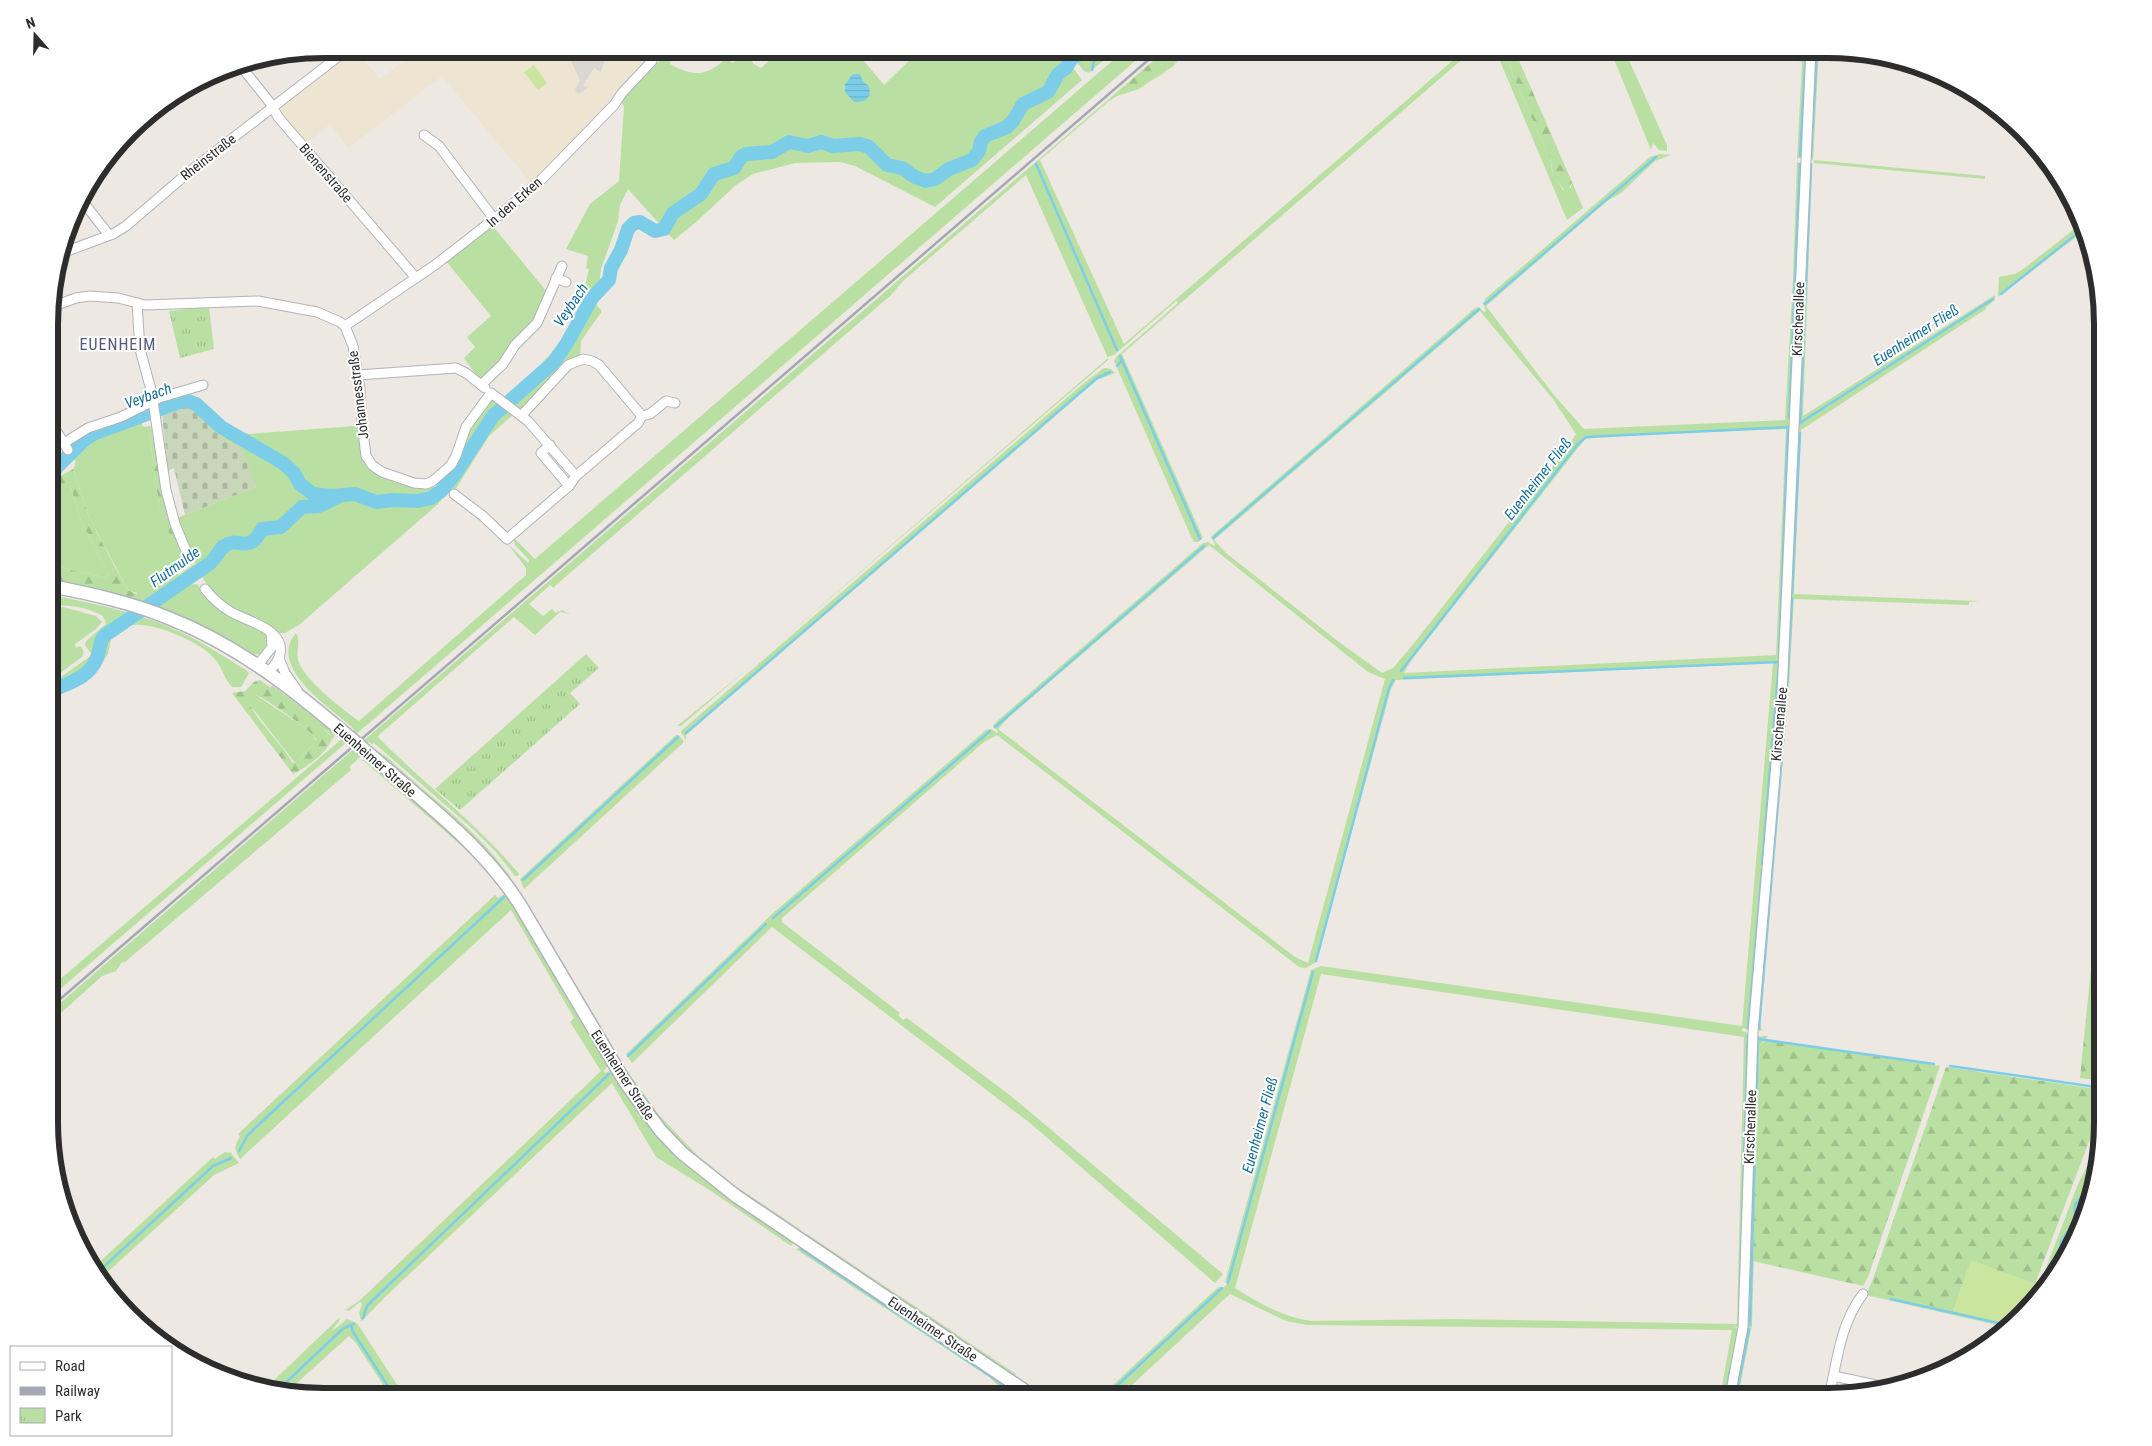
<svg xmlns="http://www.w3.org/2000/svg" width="2152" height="1446" viewBox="0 0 2152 1446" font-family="'Roboto Condensed',sans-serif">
	<defs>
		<pattern id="forest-firs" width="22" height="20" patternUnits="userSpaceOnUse" patternTransform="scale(1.25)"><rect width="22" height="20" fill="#b9e0a2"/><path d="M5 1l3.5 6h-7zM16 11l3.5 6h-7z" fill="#9fc08c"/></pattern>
		<pattern id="cemetery-stones" width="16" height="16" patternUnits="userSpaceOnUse" patternTransform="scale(1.25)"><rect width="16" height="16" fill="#c8d6b9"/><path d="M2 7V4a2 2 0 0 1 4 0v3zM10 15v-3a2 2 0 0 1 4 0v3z" fill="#acb89f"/></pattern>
		<pattern id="park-tufts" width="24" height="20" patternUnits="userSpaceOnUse" patternTransform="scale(1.25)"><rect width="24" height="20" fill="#b9e0a2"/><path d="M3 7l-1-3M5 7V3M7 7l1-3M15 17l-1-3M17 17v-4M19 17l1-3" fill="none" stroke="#9fc08c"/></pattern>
		<pattern id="water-rules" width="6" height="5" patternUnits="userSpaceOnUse" patternTransform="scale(1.25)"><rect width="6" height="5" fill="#7ccee8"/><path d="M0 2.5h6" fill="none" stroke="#6cb1c7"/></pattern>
	</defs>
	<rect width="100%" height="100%" fill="#ede8e1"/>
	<path fill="#ede4d2" d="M355,49L380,79L420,49H650L647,59L617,91L610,102L531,183L442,76L348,148L330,124L307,143L283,115L281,108Z"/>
	<g fill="#b9e0a2" fill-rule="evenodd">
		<path d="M782,49H854L884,85L914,56L925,49H1056L1068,62L1056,74L1045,93L1022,103L1007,125L985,133L981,139L977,152L971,159L949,168L932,179L916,175L904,167L889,164L869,146L855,141L835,145L823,141L806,143L788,139L772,148L743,151L739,155L735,165L711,173L695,195L672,210L668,216L665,226L663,228L628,189L620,205L618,221L601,269L599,285L591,293L590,298L602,311L581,341L580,356L566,362L522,408H518L503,397C531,376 559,350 575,317C582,302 585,285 589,269L586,268L588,256L566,249L590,204L619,181L624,107L622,103L625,97L663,57L671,62L670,64C695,77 705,77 727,58L732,63L747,54L754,64L761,68Z"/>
		<path d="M1101,49H1118L1093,69L1095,57Z"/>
		<path d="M1126,49H1149L354,736L352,733L354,730L352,727C329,707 267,667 296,633C301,641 296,650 298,660C302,678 343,710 359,721L526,575V568L508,544L528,563L529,560L515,545L513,537L535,559Z"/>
		<path d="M1466,49H1474L1122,354L1203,538L1198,542H1194L1190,534L1114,361L1117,356L1178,303L1176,301L1114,355L1108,357V360L681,726H677L744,672L1108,358L1026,175L904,280L891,295L555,586L554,588L550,585L529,604L543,616L552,609L556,613L562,610L570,614L560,612L535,635L514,617L379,735L378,737C424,784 477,823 519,874L518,876H515L496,852L473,829L374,743L372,744L368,742L365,745L362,742L1124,86C1143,93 1150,79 1167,71L1139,89L1117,96L1109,101L1040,160L1124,344Z"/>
		<path d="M1495,49H1505L1514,78L1551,161L1552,172L1563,190L1571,188L1572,182L1583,208L1567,220Z"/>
		<path d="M1610,49H1624L1667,145V151L1659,150L1653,143L1651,150Z"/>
		<path d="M1800,49H1809L1802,156L1797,159L1802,62L1798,61Z"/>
		<path d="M1814,49H1819L1813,160L1808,159Z"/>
		<path d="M1082,55L1094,56L1091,71L1089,73L1084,71L1074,59Z"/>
		<path d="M1071,65L1082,80L935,207L855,166L840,162L795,163L753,174L736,185L695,223L674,240L666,232L677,214L693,205L704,194L714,178L723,172L736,170L743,160L751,155H773L793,145L814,147L817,149L821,145L835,148L856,146L867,149L886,168L905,172L917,181L927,185L937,182L955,170L974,162L980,155L986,139L1009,130L1016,122L1024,108L1048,96L1060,77Z"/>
		<path d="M1660,154L1671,155L1655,161L1621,193L1607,201L1486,306L1553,394L1584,429L1785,420L1793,278L1797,162L1801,164L1782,655L1749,1030L1742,1028V1031L1749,1033L1740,1326L1735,1327L1739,1330L1728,1397H1720L1732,1330L1307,1325L1286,1321L1230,1294L1119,1397H1100L1215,1290L1219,1287H1224L1227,1284L1225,1282L1311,970L1321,966L1742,1026L1773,663L1396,680L1391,689L1316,962L1306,968L1299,967L1282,954L997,735L984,742L782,918V922L900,1013L898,1015L903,1020L907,1018L1011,1096L1223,1274L1215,1283L1030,1123L772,927L632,1063L626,1054L772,914L986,730L991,729L997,733L998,731L993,726L995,723L1203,543L1208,542L1214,546L1215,544L1211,537L1214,534L1475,308L1479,307L1484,312L1486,311L1483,303L1486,298L1650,157ZM1480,311L1553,399L1576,434L1567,448L1415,642L1393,668L1382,673L1339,642L1226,553L1214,540ZM1786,429L1776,655L1404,673L1410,662L1585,439L1612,436ZM1209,545L1368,672L1385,679L1308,963L1295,957L998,729L1009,717ZM1321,974L1744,1037L1737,1324L1454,1319L1311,1321C1282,1317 1259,1303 1235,1288Z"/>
		<path d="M1814,160L1985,176V179L1814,163Z"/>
		<path d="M1809,163H1812L1803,416L1995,295V300L1986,307V309L1801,430L1794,594L1979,601L1969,602V605L1794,599L1788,702L1761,1006L1760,1026L1762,1031L1757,1030Z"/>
		<path d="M2082,223L2085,230L1998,297L1999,277L2015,274L2022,270Z"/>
		<path d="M492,225L547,292C544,300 542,310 537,317C528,331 493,374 479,379L464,358L475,347L467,337L491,316L446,261Z"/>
		<path d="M1104,368L1111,369L1115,373L1097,380L686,735V740L681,732L682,730L1084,383Z"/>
		<path d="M182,396C199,395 209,412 220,421C229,428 238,431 249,434L355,426C362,432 358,450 364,461L427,487H436L437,483L468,429L487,402L492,399L502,405L487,420L456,471L444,486H445C468,462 480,430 505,407L514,414L489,436L455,490L450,489L438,504L299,625L285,633H280C263,625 244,617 229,607C200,586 189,550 177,518L256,487L237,443L232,445L191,409L180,406L158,414L156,405Z"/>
		<path d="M149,407L151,418L142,423V425L144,427L150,426L152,429L149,430L159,505L181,563L149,593L178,573L179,575L194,564L201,578L196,576L188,582L187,585L197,584L207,597L264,633L268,638L267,647L261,654L252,655L138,601L137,593L128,590L89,517L73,469C79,461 72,455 70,446L83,434Z"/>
		<path d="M57,478L60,485L69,481L80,518L108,574L107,578L51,565V493L56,488L53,481Z"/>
		<path d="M51,595C91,603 132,611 169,627C197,638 221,655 246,670L249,673L241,687H232C224,679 222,666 214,658C201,642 153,622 133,625C126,626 118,631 112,635L108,654L95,673L80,684L51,697V684L92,655L85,645L86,641L106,624L103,616C87,607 69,604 51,606Z"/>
		<path d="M63,607L96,616L102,622L96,629L75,644L76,648L80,646C84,648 84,653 82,657L51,680V611Z"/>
		<path d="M273,686L336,733L330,744L332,739L330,734L269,687Z"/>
		<path d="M247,689L304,727L314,736L316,742L295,763L246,700L244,693Z"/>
		<path d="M676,735H679L684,742L524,889L520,879Z"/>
		<path d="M343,738L348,741L51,997V987Z"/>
		<path d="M355,748L359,751L360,757L349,767L351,770L125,962H122L116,971L102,976L51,1022V1011Z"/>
		<path d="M374,750C387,754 399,769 410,778C446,809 484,838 511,878L507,877Z"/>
		<path d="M366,758L465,843L503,888L502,890L470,853L364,761H361Z"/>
		<path d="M506,893L608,1065L604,1071L605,1073L611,1070L638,1109L793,1242L791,1246L711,1191L656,1157L612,1083L383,1299L364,1319L361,1321L359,1313L362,1304L360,1302L349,1311L345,1310L359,1301L601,1071L570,1022L574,1018L511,910L240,1159C235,1150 233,1146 240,1137L238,1134L495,895L498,898Z"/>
		<path d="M1764,1036H1768L1760,1045L1752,1324L1738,1397H1733L1744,1341L1756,1037Z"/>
		<path d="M620,1061L658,1114L697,1155L734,1185L801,1230L800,1233L699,1162L656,1118L619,1064Z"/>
		<path d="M2103,1134C2103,1171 2078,1246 2056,1276C2050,1285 2041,1294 2033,1302L2078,1184Z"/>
		<path d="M225,1152L231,1153L239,1163L214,1175L100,1279L92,1269L213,1157L215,1159Z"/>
		<path d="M807,1234L1016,1374L1015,1376L804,1235Z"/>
		<path d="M801,1247L1002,1383L1003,1397H998C1001,1387 996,1383 989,1377L796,1249Z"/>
		<path d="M1873,1279L1875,1291L1953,1312L2013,1325L2010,1328L1866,1295Z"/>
		<path d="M340,1317L339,1321L331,1332L347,1319L357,1323L405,1397H391L356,1343L349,1336L288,1391L266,1388Z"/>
	</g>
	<g fill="url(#forest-firs)">
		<path d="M1167,49H1189L1172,67L1141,87L1133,89L1124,86Z"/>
		<path d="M1505,49H1514L1572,182L1567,194L1553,175L1551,161L1514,78Z"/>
		<path d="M152,429L163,499L168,517L186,562L182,570L149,593L141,591V589L180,563L159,505L149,430Z"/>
		<path d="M73,469L89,517L115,567L128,590L142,597L138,601L51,582V565L107,578L108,574L80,518L69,481L61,485L57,478Z"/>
		<path d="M260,680L308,715L332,737C330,751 306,768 293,774L232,693L245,691C248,713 280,741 292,762L295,763L314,744L316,739C310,729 276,707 264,699C259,696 252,694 247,689L254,682Z"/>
		<path d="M2103,863V900L2101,906L2095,904Z"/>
		<path d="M2095,928H2103V1081L2080,1078Z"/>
		<path d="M1767,1039L1940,1066L1868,1277L1863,1286L1753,1261L1760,1045Z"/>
		<path d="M1946,1067L2103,1090V1119L2090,1139L2035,1284L1971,1261L1953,1312L1875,1291L1873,1279Z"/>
	</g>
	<path fill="url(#cemetery-stones)" d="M180,406H186L191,409L231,444L238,442L256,487L185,515L174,468L168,471L162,414Z"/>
	<g fill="url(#park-tufts)">
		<path d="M209,307L214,349L180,358L169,311Z"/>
		<path d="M586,654L599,668L570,693L580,704L460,810L435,789Z"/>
	</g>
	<g fill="#cae69e">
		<path d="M534,65L547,83L538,90L524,72Z"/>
		<path d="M1971,1260L2035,1284L2027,1310L2013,1325L1953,1312Z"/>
	</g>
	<path fill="#dad7d3" d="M554,49H598L599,60H605L601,72L594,68L583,85L588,88L579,94L575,90L580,80L572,63L564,51L558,54Z"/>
	<path fill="url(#water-rules)" d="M853,74H860L863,82L869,86L870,95L864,101L854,102L845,92V84Z"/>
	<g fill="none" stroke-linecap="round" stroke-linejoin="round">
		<g stroke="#7ccee8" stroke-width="2.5">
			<path d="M1092,70L1096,52"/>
			<path d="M1800,156L1806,49"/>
			<path d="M1811,157L1817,49"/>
			<path d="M1036,164L1117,350"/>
			<path d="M1811,164L1800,423L1993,299"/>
			<path d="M2001,294L2084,228"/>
			<path d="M1485,304L1656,157"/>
			<path d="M1120,356L1200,539"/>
			<path d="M1117,366L1122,360"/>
			<path d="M1789,418L1800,164"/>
			<path d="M1213,538L1479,309"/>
			<path d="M1792,593L1800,433"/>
			<path d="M1779,655L1788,427"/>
			<path d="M1401,671L1577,445L1586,437L1788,427"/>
			<path d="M1404,678L1779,662L1762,864"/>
			<path d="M995,727L1204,546"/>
			<path d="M686,733L1097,378L1110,372"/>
			<path d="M523,880L678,737"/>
			<path d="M773,918L990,731"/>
			<path d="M1316,961L1389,688L1393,680"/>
			<path d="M1748,1028L1762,870"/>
			<path d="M1759,1029L1786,706L1792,598"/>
			<path d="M1758,1039L1934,1064"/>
			<path d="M628,1056L766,924"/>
			<path d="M1950,1066L2103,1088"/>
			<path d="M239,1151L247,1136L256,1127L504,897"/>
			<path d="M801,1249L999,1382L1001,1385L1000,1397"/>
			<path d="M96,1274L213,1166L231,1158"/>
			<path d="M1228,1283L1313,972"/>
			<path d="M2046,1288L2056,1265L2061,1242L2074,1222L2075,1205L2086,1190L2090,1181L2092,1166L2100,1156"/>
			<path d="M1891,1299L2012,1326"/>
			<path d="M363,1318L367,1306L375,1298L609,1074"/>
			<path d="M1739,1322L1748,1035"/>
			<path d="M351,1325L353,1332L395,1397"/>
			<path d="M1750,1325L1758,1037"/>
			<path d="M278,1390L335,1336L344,1328L354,1324"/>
			<path d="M1105,1397L1222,1288"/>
			<path d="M1725,1397L1731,1366"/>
			<path d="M1736,1397L1749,1329"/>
		</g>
		<g stroke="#7ccee8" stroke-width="14">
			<path d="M51,473L83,441L93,434L185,400L196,404L221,427L283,463L294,473L300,484L313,494L331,496L355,494L376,502L393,500L418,501L431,498L441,491L455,474L493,416L554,362L567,343L592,298L609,280L611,268L621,250L628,229L634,223L640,222L655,231L664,229L673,213L701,194L714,174L734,168L741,157L746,154L772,152L789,142L808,146L821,142L833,146L860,144L869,147L887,165L902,168L915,177L926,181L935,179L949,169L972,160L979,151L981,142L985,136L1007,127L1013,121L1023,104L1048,92L1058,74L1066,68L1072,58L1080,54L1094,53L1099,49"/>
			<path d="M51,691C70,682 88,679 97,658C100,651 99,643 104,636C139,612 174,588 209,564C216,559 218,551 224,546C240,535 248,556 262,529L281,527L302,507L319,506L336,498"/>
		</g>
		<g stroke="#b1b3bc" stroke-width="11">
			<g id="street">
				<path d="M240,65L271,104L278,117L416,278"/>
				<path d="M424,135L439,146L495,220"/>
				<path d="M80,198L109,235"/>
				<path d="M62,253L113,234L126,226L189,172L348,49"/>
				<path d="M556,278L566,282"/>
				<path d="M137,303L140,349L152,394L166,490L175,524L189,558"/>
				<path d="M51,307L76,298L90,296L118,298L145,305L258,301L317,312L340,322L345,326L353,346L360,389L362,423L366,456L372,465L382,472L414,483L426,484L433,481L451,465L456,456L466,427L491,393L528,421L576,476L569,486L507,539L483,516L454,494"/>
				<path d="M345,326L435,265L507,209L542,179L614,105L622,93L652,61L655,49"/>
				<path d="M358,375L456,368L466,373L485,388"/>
				<path d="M481,385L503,364L515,345L537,323L562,266"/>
				<path d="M522,415L568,365L583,359L592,361L599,365L642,416L638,423L576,476"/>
				<path d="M642,416L650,414L666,401L675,403"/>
				<path d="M51,422L68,450"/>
				<path d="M64,443L88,428L121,417L159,398L203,385"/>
				<path d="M550,445L541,453L569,486"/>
				<path d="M205,589C212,598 221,606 231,612C246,621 289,630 279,657C277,663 272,668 268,673"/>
				<path d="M279,658L285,673L297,690"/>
				<path d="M257,666L272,647L271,633"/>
				<path d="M1834,1376L1894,1389"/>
				<path d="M1007,1397L1014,1384"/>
				<path d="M1730,1397L1743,1327L1753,1032L1782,694L1811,49"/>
				<path d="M1829,1397C1837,1361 1840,1324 1863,1294"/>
			</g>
		</g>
		<g stroke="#b1b3bc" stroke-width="15">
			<path id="secondary" d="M51,586C92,594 133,603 171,619C257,653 327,718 396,777C441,816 486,852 519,903L625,1082L660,1130L682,1153L736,1196L1034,1397"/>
		</g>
		<use href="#street" stroke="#fff" stroke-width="9"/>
		<use href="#secondary" stroke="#fff" stroke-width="12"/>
		<path stroke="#a4a7b6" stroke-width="2.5" d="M51,1007L1161,49"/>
	</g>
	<g text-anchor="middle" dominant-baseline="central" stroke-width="4" stroke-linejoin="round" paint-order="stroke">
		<g font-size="14" fill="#2d2d2d" stroke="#fff">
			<text transform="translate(208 157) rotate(-38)">Rheinstraße</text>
			<text transform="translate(326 173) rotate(49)">Bienenstraße</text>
			<text transform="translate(514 202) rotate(-41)">In den Erken</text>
			<text transform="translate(1798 319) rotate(-88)">Kirschenallee</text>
			<text transform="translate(358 395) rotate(-97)">Johannesstraße</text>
			<text transform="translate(1779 724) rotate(-85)">Kirschenallee</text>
			<text transform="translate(375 760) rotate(41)">Euenheimer Straße</text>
			<text transform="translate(623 1075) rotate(57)">Euenheimer Straße</text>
			<text transform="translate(1750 1127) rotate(-88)">Kirschenallee</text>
			<text transform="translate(933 1329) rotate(34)">Euenheimer Straße</text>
		</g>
		<g font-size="15" font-style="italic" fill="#176f98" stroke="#fff">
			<text transform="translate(571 305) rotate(-56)">Veybach</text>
			<text transform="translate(1916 335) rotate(-33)">Euenheimer Fließ</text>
			<text transform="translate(148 396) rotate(-20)">Veybach</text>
			<text transform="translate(1538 479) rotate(-52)">Euenheimer Fließ</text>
			<text transform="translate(175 567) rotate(-36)">Flutmulde</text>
			<text transform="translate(1260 1125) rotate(-75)">Euenheimer Fließ</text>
		</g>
		<g font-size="16" letter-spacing="1" fill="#50597c" stroke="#fff">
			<text x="118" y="344">EUENHEIM</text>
		</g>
	</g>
	<path d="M0 0H2152V1446H0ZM324 58H1828A266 266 0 0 1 2094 324V1122A266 266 0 0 1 1828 1388H324A266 266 0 0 1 58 1122V324A266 266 0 0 1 324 58Z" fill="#fff" fill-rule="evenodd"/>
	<path fill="none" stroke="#2d2d2d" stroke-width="6" d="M324 58H1828A266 266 0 0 1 2094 324V1122A266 266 0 0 1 1828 1388H324A266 266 0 0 1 58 1122V324A266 266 0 0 1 324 58Z"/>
	<rect x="10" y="1346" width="162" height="90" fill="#ffffff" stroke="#ababab"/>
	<rect x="20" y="1362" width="25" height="8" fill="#ffffff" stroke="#ababab"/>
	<text x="55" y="1371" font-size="15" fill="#2d2d2d">Road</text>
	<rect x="20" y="1387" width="25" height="8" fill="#a4a7b6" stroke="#ababab"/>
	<text x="55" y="1396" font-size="15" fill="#2d2d2d">Railway</text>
	<rect x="20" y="1408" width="25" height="15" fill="url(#park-tufts)" stroke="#ababab"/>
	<text x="55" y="1421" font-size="15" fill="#2d2d2d">Park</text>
	<g transform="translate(35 35) rotate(340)" stroke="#ffffff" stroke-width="4" paint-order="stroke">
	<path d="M0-4L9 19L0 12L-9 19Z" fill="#2d2d2d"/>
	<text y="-8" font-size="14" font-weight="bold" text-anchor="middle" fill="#2d2d2d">N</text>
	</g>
</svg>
